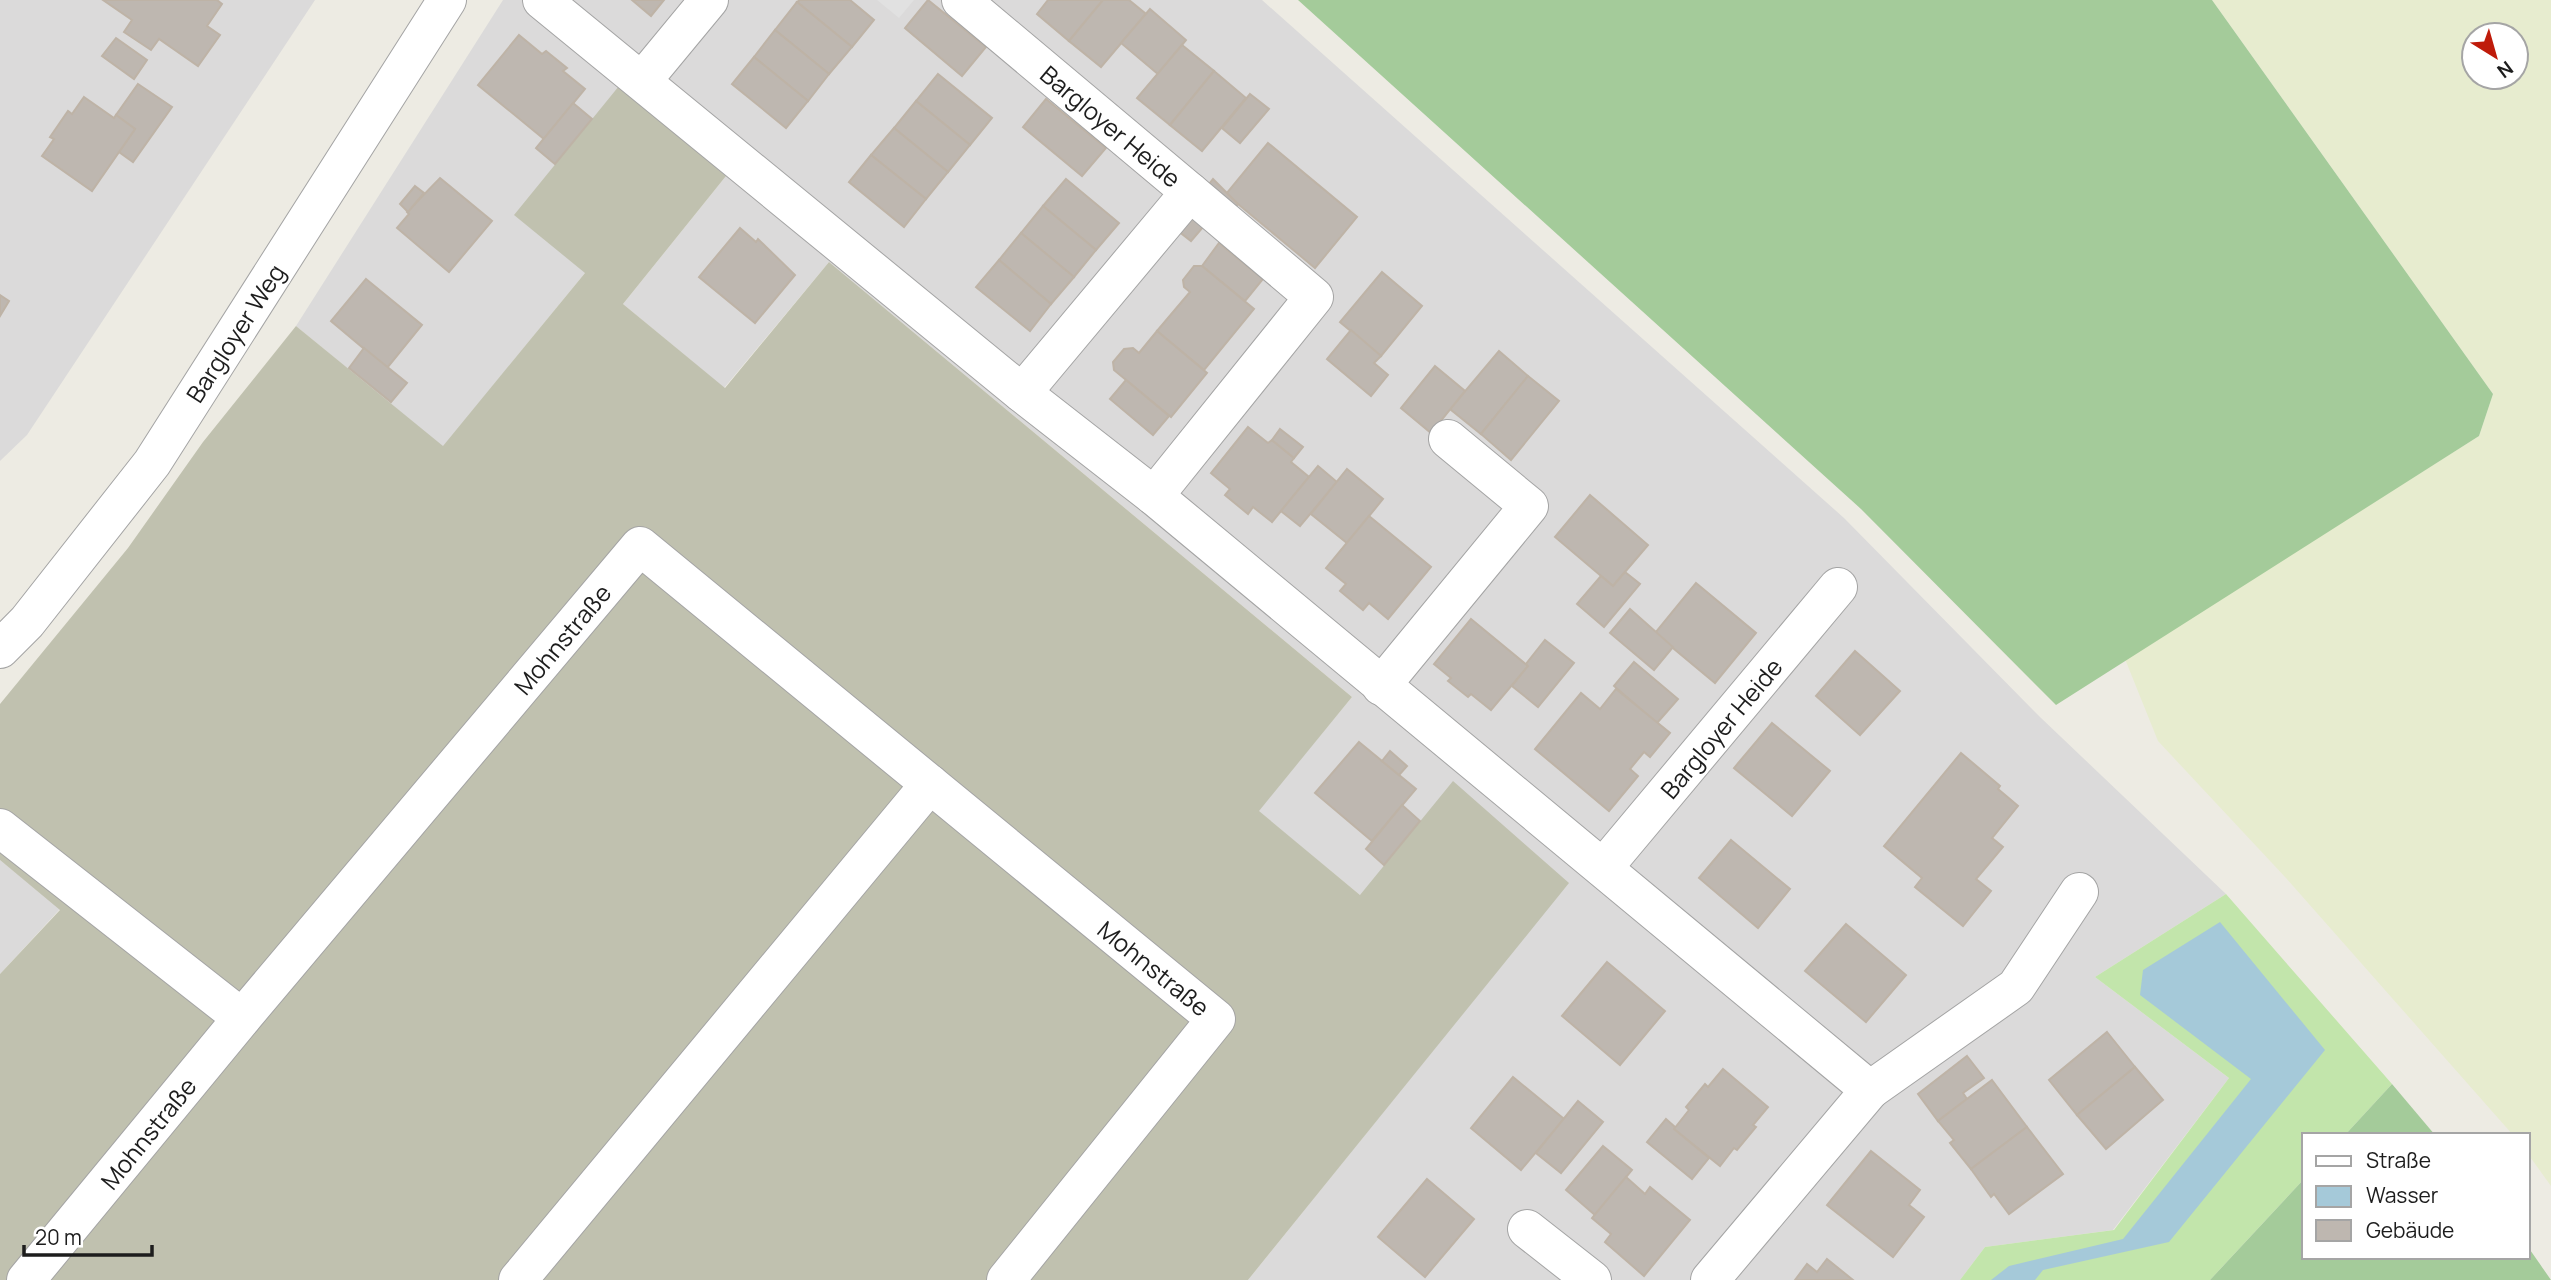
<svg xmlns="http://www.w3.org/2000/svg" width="2551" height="1280" viewBox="0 0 2551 1280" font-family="Manrope,sans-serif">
	<rect width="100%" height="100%" fill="#edebe3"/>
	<g fill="#dbdada">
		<path d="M0,0H315L27,435L0,461Z"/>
		<path d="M503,0H1262L1844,518L2040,717L2226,894L2095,977L2229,1078L2113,1230L1985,1247L1960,1280H1248L1568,883L1360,895L1258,811L1352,697L829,262L724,388L623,304L726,176L585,273L443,447L296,326Z"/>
		<path d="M0,860L60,909L0,974Z"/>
	</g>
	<path fill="#c0c1af" d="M619,86L726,176L623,304L725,388L829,262L1352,697L1259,811L1360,895L1453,781L1569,883L1248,1280H0V974L60,910L0,860V704L128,548L203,442L296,326L443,446L585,273L514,215Z"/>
	<path fill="#e7eccf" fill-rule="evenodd" d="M2212,0H2551V1186L2528,1154V1135H2513L2286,878L2158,741L2125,659L2479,436L2493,394ZM2474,35H2516V77H2474Z"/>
	<path fill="#c2e5ab" d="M2226,894L2392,1084L2345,1135H2304V1179L2210,1280H1960L1985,1247L2114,1230L2229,1078L2095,977Z"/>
	<g fill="#a4cb9a">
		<path d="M1298,0H2212L2493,394L2479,436L2056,705L1861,509Z"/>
		<path d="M2392,1084L2435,1135H2345Z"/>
		<path d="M2304,1179V1257H2528V1247L2551,1280H2210Z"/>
	</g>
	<path fill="#e1e1e1" d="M877,0H914L899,18Z"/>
	<path fill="#a5c9d9" d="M2220,922L2325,1050L2169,1242L2043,1270L2035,1280H1991L2009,1266L2123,1239L2251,1079L2140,995L2143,970Z"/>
	<g fill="#beb7b0" stroke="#beb3a6" stroke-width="2">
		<path d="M103,0H217L222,4L207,26L220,35L198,66L159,39L151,50L124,32L132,20Z"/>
		<path d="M632,0H664L651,16Z"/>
		<path d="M800,0H850L874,20L852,47L797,2Z"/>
		<path d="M928,0L986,47L962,76L905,28Z"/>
		<path d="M1048,0H1103L1069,41L1037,14Z"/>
		<path d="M1103,0H1129L1146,14L1101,67L1069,41Z"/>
		<path d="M797,2L852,47L829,74L775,30Z"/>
		<path d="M1150,9L1186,40L1158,74L1121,43Z"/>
		<path d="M775,30L829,74L808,101L754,57Z"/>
		<path d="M519,35L542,54L546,51L567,68L563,71L585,89L544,139L478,85Z"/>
		<path d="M116,38L147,60L134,79L102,56Z"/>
		<path d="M1182,45L1214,71L1170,125L1137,98Z"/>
		<path d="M754,57L808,101L786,128L732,84Z"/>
		<path d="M1214,71L1246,98L1202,151L1170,125Z"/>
		<path d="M938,74L992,118L970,145L916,101Z"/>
		<path d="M138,84L172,107L133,162L119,152L135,129L116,115Z"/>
		<path d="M1250,94L1269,109L1240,143L1222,128Z"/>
		<path d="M84,97L114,118L116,115L135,129L92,191L42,156L54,139L50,137L68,111L72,114Z"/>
		<path d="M1046,99L1106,148L1082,176L1023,127Z"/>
		<path d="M916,101L970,145L948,172L894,128Z"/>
		<path d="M573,103L592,119L555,164L536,148Z"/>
		<path d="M894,128L948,172L926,199L871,155Z"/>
		<path d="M1268,143L1357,217L1315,268L1226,194Z"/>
		<path d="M871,155L926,199L904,227L849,182Z"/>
		<path d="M440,178L492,221L449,272L397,228L409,214L407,212Z"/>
		<path d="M1066,179L1119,223L1096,250L1043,206Z"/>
		<path d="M1213,179L1238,204L1228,215L1202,193Z"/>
		<path d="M415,186L424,193L408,212L400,204Z"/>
		<path d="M1043,206L1096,250L1074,277L1021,233Z"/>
		<path d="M1190,215L1204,226L1191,241L1177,230Z"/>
		<path d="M740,228L756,242L758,239L795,275L755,323L699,277Z"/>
		<path d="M1021,233L1074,277L1051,304L999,260Z"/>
		<path d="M1219,243L1263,279L1245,301L1202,266Z"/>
		<path d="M999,260L1051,304L1030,331L976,287Z"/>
		<path d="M1194,266H1202L1254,309L1204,370L1157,331L1190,292L1184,287L1183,280Z"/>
		<path d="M1382,272L1422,306L1381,356L1340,322Z"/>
		<path d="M366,279L422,325L387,368L331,321Z"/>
		<path d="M0,295L9,301L0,316Z"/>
		<path d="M1351,330L1381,356L1374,363L1388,375L1371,396L1327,359Z"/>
		<path d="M1157,331L1207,373L1171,417L1114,370L1113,362L1124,349L1133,348L1139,353Z"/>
		<path d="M364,348L407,383L391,402L349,368Z"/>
		<path d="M1499,351L1528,376L1481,434L1450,409Z"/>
		<path d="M1435,366L1465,391L1431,433L1401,408Z"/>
		<path d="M1528,376L1559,401L1511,460L1481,434Z"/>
		<path d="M1126,380L1169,416L1153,435L1110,399Z"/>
		<path d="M1248,427L1268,443L1272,440L1294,458L1291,462L1309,477L1272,522L1253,507L1248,514L1225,495L1230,489L1211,473Z"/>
		<path d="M1280,429L1303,447L1294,458L1272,440Z"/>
		<path d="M1318,466L1337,482L1300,526L1281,511Z"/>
		<path d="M1347,469L1383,499L1347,543L1311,514Z"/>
		<path d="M1590,495L1648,545L1613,586L1555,537Z"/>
		<path d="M1369,516L1431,567L1388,619L1369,603L1363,610L1340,591L1346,584L1326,568Z"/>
		<path d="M1625,572L1640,584L1604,627L1577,604L1601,576L1613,586Z"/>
		<path d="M1696,583L1756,633L1715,683L1655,633Z"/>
		<path d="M1630,609L1673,647L1654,670L1610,633Z"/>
		<path d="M1471,619L1528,666L1491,710L1471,694L1468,697L1448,681L1451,678L1434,664Z"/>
		<path d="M1545,640L1574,663L1538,707L1512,686L1528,666L1526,664Z"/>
		<path d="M1855,651L1900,691L1860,735L1816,696Z"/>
		<path d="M1634,662L1678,699L1657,723L1614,686Z"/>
		<path d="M1616,689L1670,733L1650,757L1644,752L1630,769L1638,776L1609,811L1535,749L1581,693L1600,709Z"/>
		<path d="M1772,723L1830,771L1792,816L1734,768Z"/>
		<path d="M1359,742L1416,789L1372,841L1315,793Z"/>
		<path d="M1390,751L1407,766L1399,775L1382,761Z"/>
		<path d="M1961,753L2000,786L1998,789L2018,806L1992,838L2003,847L1976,879L1991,891L1963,926L1915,887L1922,878L1884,846Z"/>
		<path d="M1402,805L1420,821L1384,865L1366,849Z"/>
		<path d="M1731,840L1790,889L1758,928L1699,878Z"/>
		<path d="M1846,924L1906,975L1866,1022L1805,971Z"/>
		<path d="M1607,962L1665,1011L1620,1065L1562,1016Z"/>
		<path d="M2107,1032L2135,1067L2077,1115L2049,1080Z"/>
		<path d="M1967,1056L1984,1078L1963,1093L1967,1099L1938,1121L1918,1094Z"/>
		<path d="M2135,1067L2163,1100L2106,1149L2077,1115Z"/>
		<path d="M1723,1069L1768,1107L1753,1125L1756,1127L1737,1150L1734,1148L1720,1166L1674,1129L1689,1110L1686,1107L1705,1084L1708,1087Z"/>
		<path d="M1513,1077L1564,1119L1521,1170L1471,1128Z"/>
		<path d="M1992,1080L2027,1127L1971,1169L1950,1143L1954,1140L1938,1121Z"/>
		<path d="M1578,1101L1603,1122L1561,1173L1536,1153Z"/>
		<path d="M1666,1119L1675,1127L1674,1129L1709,1158L1692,1179L1647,1142Z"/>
		<path d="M2027,1127L2063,1174L2009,1214L1994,1194L1991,1197L1971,1169Z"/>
		<path d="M1603,1146L1632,1170L1595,1215L1566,1190Z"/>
		<path d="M1871,1151L1920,1190L1909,1205L1924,1217L1893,1257L1827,1205Z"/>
		<path d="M1626,1177L1645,1194L1650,1187L1690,1220L1644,1276L1605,1242L1611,1234L1592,1218Z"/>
		<path d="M1427,1179L1474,1219L1425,1277L1378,1237Z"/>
		<path d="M1827,1259L1853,1280H1795L1807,1264L1817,1272Z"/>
	</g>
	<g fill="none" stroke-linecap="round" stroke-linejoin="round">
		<g stroke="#a4a4a4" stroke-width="40">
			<g id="minor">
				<path d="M542,0L1022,393L1154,496L1870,1090L1710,1280"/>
				<path d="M961,0L1190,192L1022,393"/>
				<path d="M642,81L709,0"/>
				<path d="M1154,496L1314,297L1190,192"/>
				<path d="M0,649L27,622L152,463L447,0"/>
				<path d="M1381,686L1529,506L1448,439"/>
				<path d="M0,828L242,1018L26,1280"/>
				<path d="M1603,868L1838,587"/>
				<path d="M242,1018L640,546L1216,1019L1006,1280"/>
				<path d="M1870,1090L2016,987L2079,892"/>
				<path d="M1527,1229L1592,1280"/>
				<path d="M518,1280L930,784"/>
			</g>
		</g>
		<use href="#minor" stroke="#fff" stroke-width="38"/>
	</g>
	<g text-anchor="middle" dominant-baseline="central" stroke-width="5" stroke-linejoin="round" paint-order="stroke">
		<g font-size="24" fill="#1d1d1d" stroke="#fff">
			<text transform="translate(1111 126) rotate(40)">Bargloyer Heide</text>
			<text transform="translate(235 333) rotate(-57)">Bargloyer Weg</text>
			<text transform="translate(562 639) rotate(-50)">Mohnstraße</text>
			<text transform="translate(1721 728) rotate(-50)">Bargloyer Heide</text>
			<text transform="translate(1154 968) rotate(39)">Mohnstraße</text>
			<text transform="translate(148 1133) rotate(-51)">Mohnstraße</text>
		</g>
	</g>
	<rect x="2302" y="1133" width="228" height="126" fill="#ffffff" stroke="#a5a5a5" stroke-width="2"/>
	<rect x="2316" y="1156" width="35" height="10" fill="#ffffff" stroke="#a5a5a5" stroke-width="2"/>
	<text x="2366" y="1168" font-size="21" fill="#1d1d1d">Straße</text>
	<rect x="2316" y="1186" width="35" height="21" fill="#a5c9d9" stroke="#a5a5a5" stroke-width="2"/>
	<text x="2366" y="1203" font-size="21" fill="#1d1d1d">Wasser</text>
	<rect x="2316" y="1220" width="35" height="21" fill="#beb7b0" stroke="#a5a5a5" stroke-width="2"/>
	<text x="2366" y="1238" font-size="21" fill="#1d1d1d">Gebäude</text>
	<g transform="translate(2495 56) rotate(143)"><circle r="33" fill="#ffffff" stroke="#a5a5a5" stroke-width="2"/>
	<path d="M0-5L12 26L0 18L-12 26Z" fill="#bf1b0a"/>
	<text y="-10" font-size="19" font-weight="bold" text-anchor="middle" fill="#1d1d1d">N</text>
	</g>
	<path d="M24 1245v10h128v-10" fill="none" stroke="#1d1d1d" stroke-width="3.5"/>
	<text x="35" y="1245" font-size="21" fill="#1d1d1d" stroke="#ffffff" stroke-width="5" paint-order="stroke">20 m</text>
</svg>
